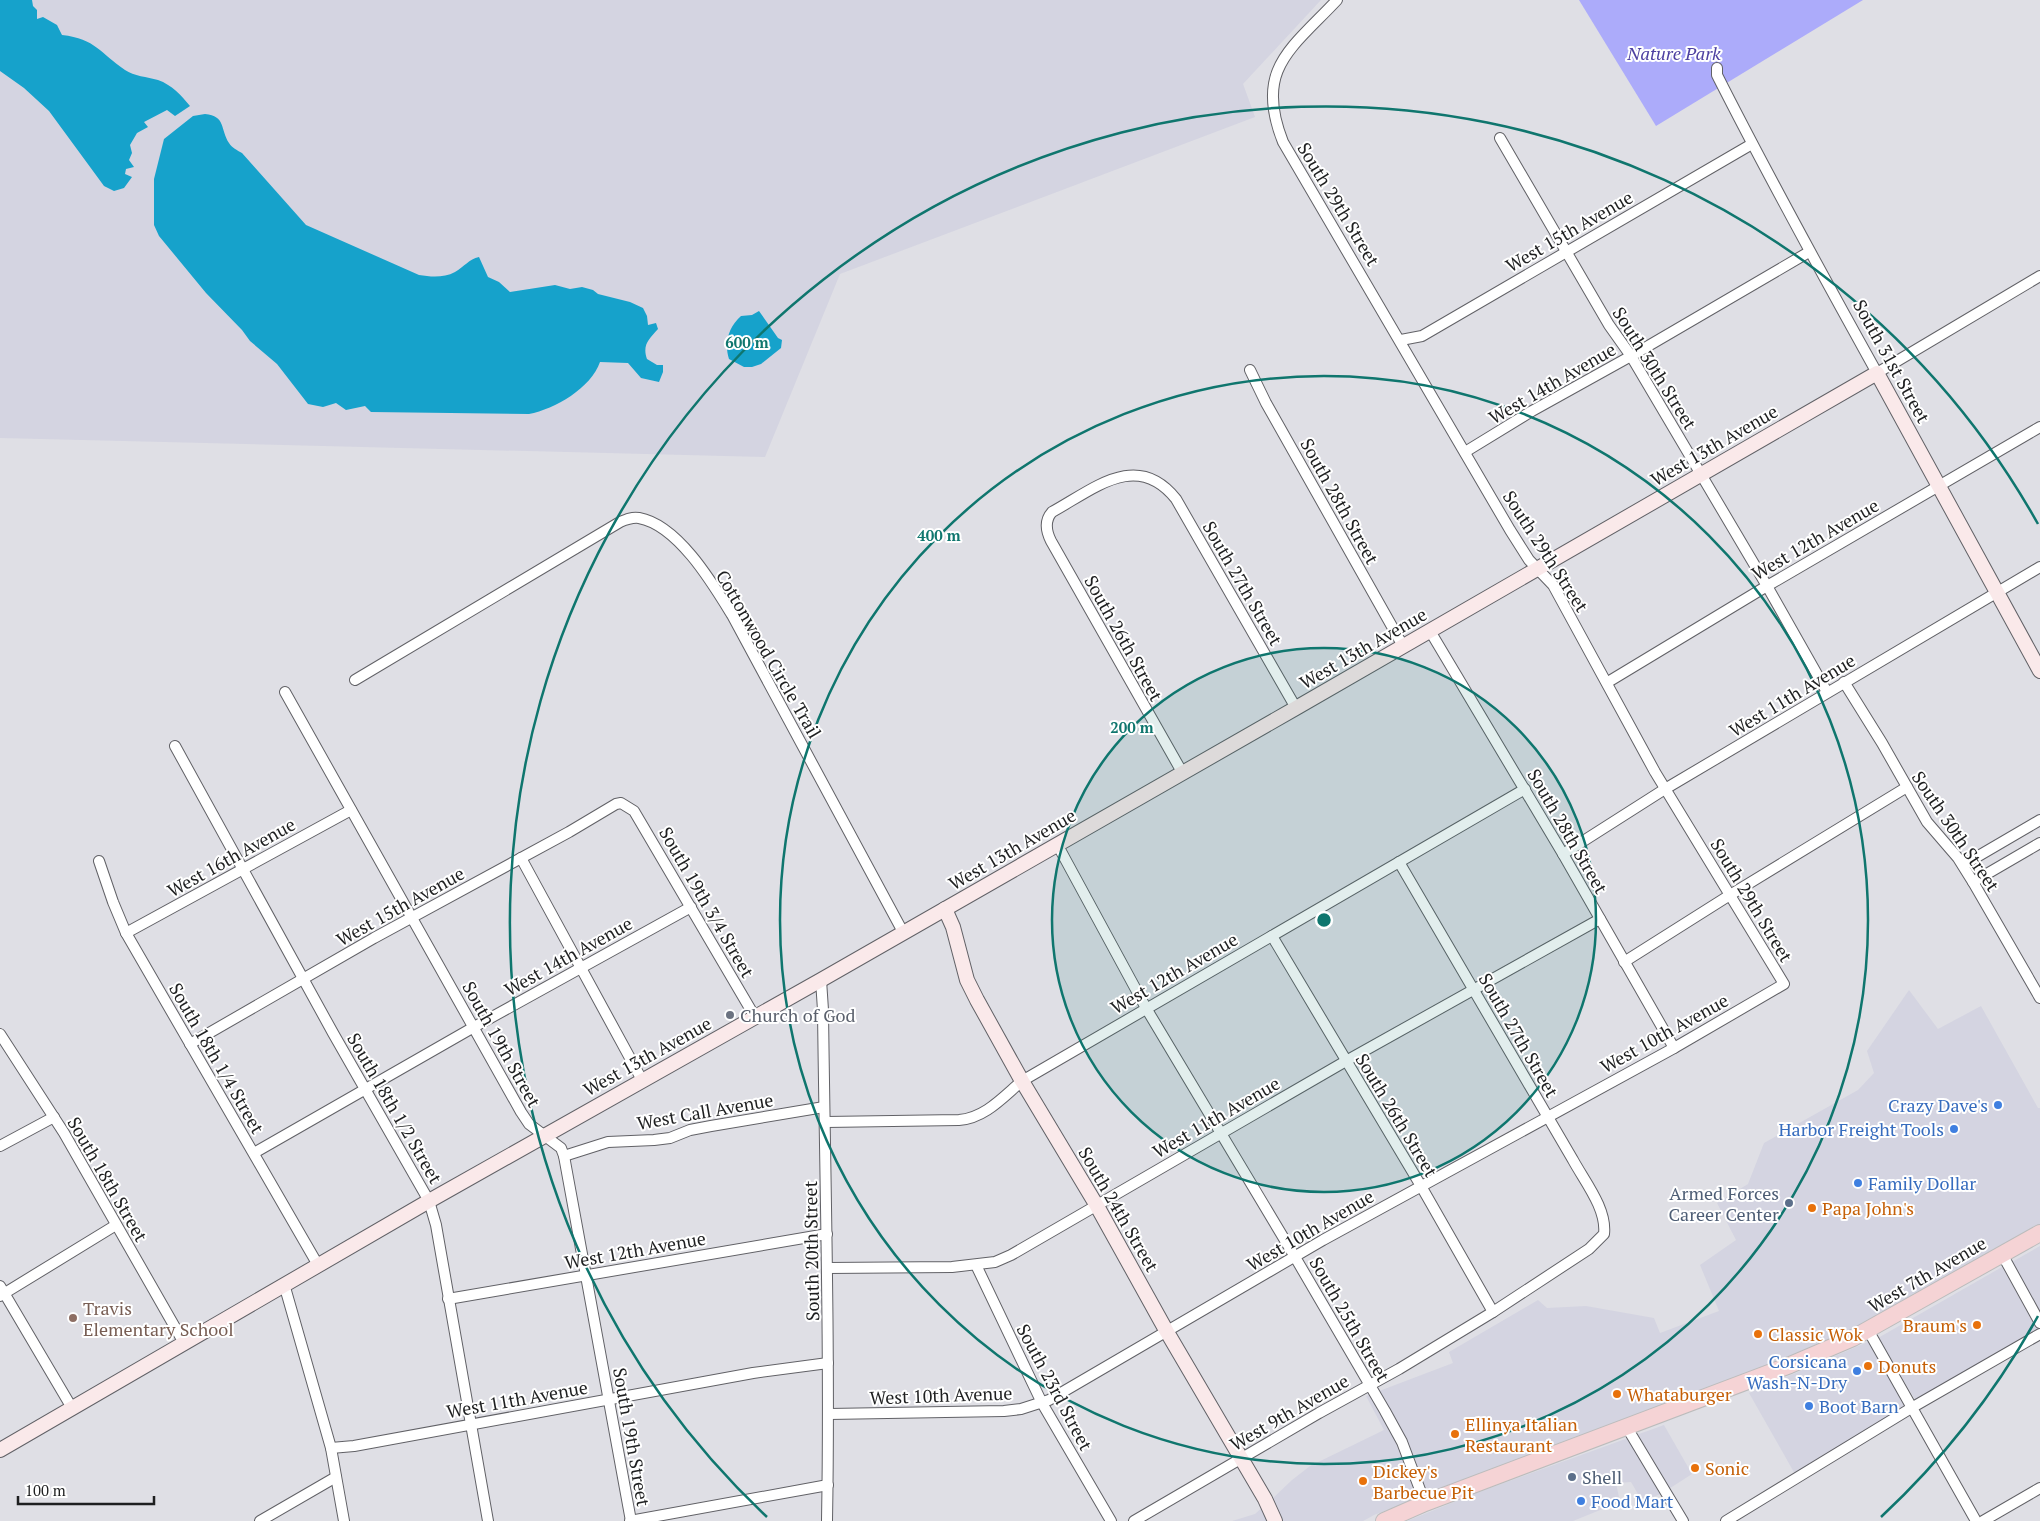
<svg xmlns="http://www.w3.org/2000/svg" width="2040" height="1521" viewBox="0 0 2040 1521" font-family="'PT Serif',serif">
	<rect width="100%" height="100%" fill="#dfdfe5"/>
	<g fill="#d4d4e1">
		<path d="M0,0H1321L1243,84L1255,117L840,274L765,457L0,438Z"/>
		<path d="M1909,990L1938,1029L1981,1006L2038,1108H2040V1227L1877,1318L1775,1362L1374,1515L1363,1521H1281L1272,1499L1292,1480L1310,1466L1384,1430L1366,1396L1453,1363L1449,1352L1538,1300L1547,1308L1586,1306L1654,1318L1660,1333L1719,1311L1700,1265L1736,1240L1717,1203L1748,1184L1764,1143L1858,1090L1874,1073L1867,1051Z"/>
		<path d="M2040,1246V1311L2012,1262Z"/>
		<path d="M2002,1267L2039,1331L1916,1401L1878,1338Z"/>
		<path d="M1870,1341L1904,1402L1905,1408L1795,1474L1749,1393Z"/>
		<path d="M1664,1425L1692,1474L1661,1494L1642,1501L1631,1482L1616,1483L1620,1502L1573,1521H1407L1474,1494Z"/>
		<path d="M1265,1505L1271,1521H1232L1255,1514Z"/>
	</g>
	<path fill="#acabfa" d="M1579,0H1863L1656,126Z"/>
	<g fill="#16a2cb">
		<path d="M0,0H32L33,6L37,10V19L43,17L57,25L62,35C96,39 100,53 125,70C134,76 147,77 158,80C172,85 181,95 190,106L175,116L167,110L144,122L148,127L137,133L130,145L132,153L129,160L134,167L126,169L125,174L132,177L124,188L114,191L104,186L49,111L24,88L0,71Z"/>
		<path d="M205,114C226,116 220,129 229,143C232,148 237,150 242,153L306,225L419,275C431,277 444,278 455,272C464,267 469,259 479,257L488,277L499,282L510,292L555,285L570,289L582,287L593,290L598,294L630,302L643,308L647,316L648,325L656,323L658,329C649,339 642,345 647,359L657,365H663V372L659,382L641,378L628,363L600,362C591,388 555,409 529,414L371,412L365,406L346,410L336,403L323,407L308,404L277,364L250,341L242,330L206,293L159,236L154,225V179L164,139L193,116Z"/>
		<path d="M759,311L778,338L782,340L781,348L761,364L752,367H744L729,359C724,343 728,328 741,316L752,315Z"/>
	</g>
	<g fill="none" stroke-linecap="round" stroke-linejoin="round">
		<g stroke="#616166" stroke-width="12">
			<g id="street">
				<path d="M1717,68V75C1768,176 1822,274 1877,373L2040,276"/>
				<path d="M1500,138L1609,325L1631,356L1767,586L1827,692"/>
				<path d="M1401,340L1422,336L1752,144"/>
				<path d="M1250,370L1266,403L1403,646"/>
				<path d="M1465,452L1532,411L1631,356L1809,252"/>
				<path d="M1430,631L1563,854L1674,1048"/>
				<path d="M355,680L620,522C627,519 632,517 639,518C678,525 713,584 732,615L903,932"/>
				<path d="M1608,682L1767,586L2040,427"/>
				<path d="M1844,682L1882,743L1927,822L1958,858L1973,882L2040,998"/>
				<path d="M285,692L521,1112L529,1124L561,1148L564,1156L631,1521"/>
				<path d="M175,746L333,1033L429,1201L436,1225L488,1521"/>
				<path d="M1182,772L1051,541C1046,531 1044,521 1052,512C1094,489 1137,450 1176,499L1296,708"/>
				<path d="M1057,844L1146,1008L1295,1257L1385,1411L1402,1442L1425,1503"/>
				<path d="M1563,854L1665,789L2040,567"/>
				<path d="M521,858L642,1080"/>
				<path d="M99,861L113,902L126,933L318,1265"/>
				<path d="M1963,865L2040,820"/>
				<path d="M1973,882L2040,843"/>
				<path d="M126,933L351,810"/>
				<path d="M1272,936L1421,1186L1493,1312"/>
				<path d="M1624,962L1730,895L1907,787"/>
				<path d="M821,980L823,1010C825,1180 830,1350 827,1521"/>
				<path d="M0,1034L64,1133L184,1343"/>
				<path d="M190,1044L374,938L569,832L616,804L621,803L634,811L755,1017"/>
				<path d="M826,1122L959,1120C985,1118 1003,1097 1022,1081L1525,789"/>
				<path d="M0,1146L54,1117"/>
				<path d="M254,1153L474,1027L691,907"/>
				<path d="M564,1156L608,1142L654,1140L670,1138L690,1130L711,1126L824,1107"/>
				<path d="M2002,1254L2040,1323"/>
				<path d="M976,1265L1042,1403L1111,1521"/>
				<path d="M828,1268L952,1267L995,1262L1011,1255L1346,1061L1600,919"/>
				<path d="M284,1284L331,1448L344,1521"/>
				<path d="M0,1286L72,1408"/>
				<path d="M0,1296L116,1225"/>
				<path d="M448,1299L827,1234"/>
				<path d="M1868,1330L1976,1521"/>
				<path d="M829,1414L1004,1411L1021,1409L1049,1400L1323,1240L1674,1048L1784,984L1655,772L1553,585L1529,560L1510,530L1283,142C1254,69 1291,49 1337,0"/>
				<path d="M1626,1426L1683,1521"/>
				<path d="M331,1448L354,1446L753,1373L828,1363"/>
				<path d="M260,1521L336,1477"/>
				<path d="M630,1521L828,1485"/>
				<path d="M1134,1521L1319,1413L1399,1369L1493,1312L1589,1249L1604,1234C1607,1209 1585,1182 1573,1160L1399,862"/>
				<path d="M1726,1521L1913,1407L2040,1334"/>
				<path d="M1983,1521L2040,1488"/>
			</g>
		</g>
		<g stroke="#616166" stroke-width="16">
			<g id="secondary">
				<path d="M945,909L953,927L967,980L977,1000L1022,1081L1097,1206L1167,1332L1265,1499L1275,1521"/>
				<path d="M0,1450L429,1201L821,980L1296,708L1877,373L2040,671"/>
			</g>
		</g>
		<g stroke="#bcbcbc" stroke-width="18">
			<path id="primary" d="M1384,1521L1425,1503L1790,1365L1853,1338L2040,1233"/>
		</g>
		<use href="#street" stroke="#fff" stroke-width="10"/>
		<use href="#secondary" stroke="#fae9ea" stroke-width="14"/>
		<use href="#primary" stroke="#f5d3d5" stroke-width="16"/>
	</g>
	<circle cx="1324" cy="920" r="272" fill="#0f766e" fill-opacity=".12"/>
	<g fill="none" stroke="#0f766e" stroke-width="2.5">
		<circle cx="1324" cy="920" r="272"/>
		<circle cx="1324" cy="920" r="544"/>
		<path d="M2038 1316A816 816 0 0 1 1881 1517M767 1517A816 816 0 1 1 2038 524"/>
	</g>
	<circle fill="#6b7280" stroke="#fff" stroke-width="2" cx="730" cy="1015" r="5"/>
	<g fill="#3f7fe0" stroke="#fff" stroke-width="2">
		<circle cx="1998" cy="1105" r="5"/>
		<circle cx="1954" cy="1129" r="5"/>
		<circle cx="1858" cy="1183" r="5"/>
		<circle cx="1857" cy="1371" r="5"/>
		<circle cx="1809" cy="1406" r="5"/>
		<circle cx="1581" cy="1501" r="5"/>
	</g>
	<g fill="#5c6f8a" stroke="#fff" stroke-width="2">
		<circle cx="1789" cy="1203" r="5"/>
		<circle cx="1572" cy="1477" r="5"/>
	</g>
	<g fill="#e8710a" stroke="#fff" stroke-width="2">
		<circle cx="1812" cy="1208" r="5"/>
		<circle cx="1977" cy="1325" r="5"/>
		<circle cx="1758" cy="1334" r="5"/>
		<circle cx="1868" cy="1366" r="5"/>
		<circle cx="1617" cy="1394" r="5"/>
		<circle cx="1455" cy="1434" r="5"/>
		<circle cx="1695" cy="1468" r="5"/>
		<circle cx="1363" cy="1481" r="5"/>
	</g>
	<circle fill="#8d6e63" stroke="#fff" stroke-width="2" cx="73" cy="1318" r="5"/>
	<g text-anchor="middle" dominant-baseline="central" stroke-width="4" stroke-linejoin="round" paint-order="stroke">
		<g font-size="18" font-style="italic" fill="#4d40a1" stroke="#fff">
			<text x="1674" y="53">Nature Park</text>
		</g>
		<g font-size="18" fill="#1e1f20" stroke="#fff">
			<text transform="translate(1339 204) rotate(59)">South 29th Street</text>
			<text transform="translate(1569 231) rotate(-30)">West 15th Avenue</text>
			<text transform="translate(1892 361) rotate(61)">South 31st Street</text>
			<text transform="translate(1655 368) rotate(58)">South 30th Street</text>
			<text transform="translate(1552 383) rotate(-30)">West 14th Avenue</text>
			<text transform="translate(1714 445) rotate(-30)">West 13th Avenue</text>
			<text transform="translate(1340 501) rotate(61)">South 28th Street</text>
			<text transform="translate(1815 539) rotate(-30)">West 12th Avenue</text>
			<text transform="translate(1546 551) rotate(57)">South 29th Street</text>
			<text transform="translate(1243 583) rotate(60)">South 27th Street</text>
			<text transform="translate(1124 638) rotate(61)">South 26th Street</text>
			<text transform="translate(1363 648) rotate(-30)">West 13th Avenue</text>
			<text transform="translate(769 654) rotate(60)">Cottonwood Circle Trail</text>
			<text transform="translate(1792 695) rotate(-31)">West 11th Avenue</text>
			<text transform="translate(1568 831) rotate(60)">South 28th Street</text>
			<text transform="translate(1956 831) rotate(56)">South 30th Street</text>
			<text transform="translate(1012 849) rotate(-30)">West 13th Avenue</text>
			<text transform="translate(231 857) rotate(-29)">West 16th Avenue</text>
			<text transform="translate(1752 900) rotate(59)">South 29th Street</text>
			<text transform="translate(707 902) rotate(60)">South 19th 3/4 Street</text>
			<text transform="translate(400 906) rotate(-29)">West 15th Avenue</text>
			<text transform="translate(568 956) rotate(-29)">West 14th Avenue</text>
			<text transform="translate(1174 973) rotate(-30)">West 12th Avenue</text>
			<text transform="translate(1664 1033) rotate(-29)">West 10th Avenue</text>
			<text transform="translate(1519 1035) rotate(60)">South 27th Street</text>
			<text transform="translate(502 1044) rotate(61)">South 19th Street</text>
			<text transform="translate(647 1056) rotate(-29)">West 13th Avenue</text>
			<text transform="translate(217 1058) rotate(60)">South 18th 1/4 Street</text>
			<text transform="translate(395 1108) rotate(60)">South 18th 1/2 Street</text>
			<text transform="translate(705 1111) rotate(-10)">West Call Avenue</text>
			<text transform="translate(1397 1115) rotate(59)">South 26th Street</text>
			<text transform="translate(1216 1117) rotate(-30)">West 11th Avenue</text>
			<text transform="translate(108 1179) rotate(60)">South 18th Street</text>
			<text transform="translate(1119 1209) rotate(60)">South 24th Street</text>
			<text transform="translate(1310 1230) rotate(-30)">West 10th Avenue</text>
			<text transform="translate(635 1250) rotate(-10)">West 12th Avenue</text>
			<text transform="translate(811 1251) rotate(-91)">South 20th Street</text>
			<text transform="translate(1927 1274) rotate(-30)">West 7th Avenue</text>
			<text transform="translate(1350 1319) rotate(60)">South 25th Street</text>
			<text transform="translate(1055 1387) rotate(62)">South 23rd Street</text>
			<text transform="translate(941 1395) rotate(-2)">West 10th Avenue</text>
			<text transform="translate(517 1399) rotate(-10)">West 11th Avenue</text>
			<text transform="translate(1289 1412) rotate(-30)">West 9th Avenue</text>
			<text transform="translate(632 1437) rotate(80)">South 19th Street</text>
		</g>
		<g font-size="18" fill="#5b616d" stroke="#fff" text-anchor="start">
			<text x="740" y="1015">Church of God</text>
		</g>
		<g font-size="18" fill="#366cbe" stroke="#fff" text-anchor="end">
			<text x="1988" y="1105">Crazy Dave's</text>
			<text x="1944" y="1129">Harbor Freight Tools</text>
			<text x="1868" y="1183" text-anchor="start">Family Dollar</text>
			<text x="1847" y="1361">Corsicana<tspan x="1847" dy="21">Wash-N-Dry</tspan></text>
			<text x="1819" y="1406" text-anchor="start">Boot Barn</text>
			<text x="1591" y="1501" text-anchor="start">Food Mart</text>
		</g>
		<g font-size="18" fill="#4e5e75" stroke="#fff" text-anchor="end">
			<text x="1779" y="1193">Armed Forces<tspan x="1779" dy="21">Career Center</tspan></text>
			<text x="1582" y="1477" text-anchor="start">Shell</text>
		</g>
		<g font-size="18" fill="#c56008" stroke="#fff" text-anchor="start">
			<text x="1822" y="1208">Papa John's</text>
			<text x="1967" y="1325" text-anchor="end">Braum's</text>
			<text x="1768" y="1334">Classic Wok</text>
			<text x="1878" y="1366">Donuts</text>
			<text x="1627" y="1394">Whataburger</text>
			<text x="1465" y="1424">Ellinya Italian<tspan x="1465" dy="21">Restaurant</tspan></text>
			<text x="1705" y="1468">Sonic</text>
			<text x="1373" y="1471">Dickey's<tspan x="1373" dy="21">Barbecue Pit</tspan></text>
		</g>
		<g font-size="18" fill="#785e54" stroke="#fff" text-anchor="start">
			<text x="83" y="1308">Travis<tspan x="83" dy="21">Elementary School</tspan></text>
		</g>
	</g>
	<circle cx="1324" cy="920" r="8" fill="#0f766e" stroke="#fff" stroke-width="2.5"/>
	<g font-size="15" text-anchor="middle" font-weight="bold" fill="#0f766e" stroke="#fff" stroke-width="4" stroke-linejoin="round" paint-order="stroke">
		<text x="747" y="348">600 m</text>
		<text x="939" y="541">400 m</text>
		<text x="1132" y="733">200 m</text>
	</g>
	<path d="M18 1496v8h136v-8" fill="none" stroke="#1e1f20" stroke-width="2.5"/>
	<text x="25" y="1496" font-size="15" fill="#1e1f20" stroke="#ffffff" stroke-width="4" paint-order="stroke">100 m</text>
</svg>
